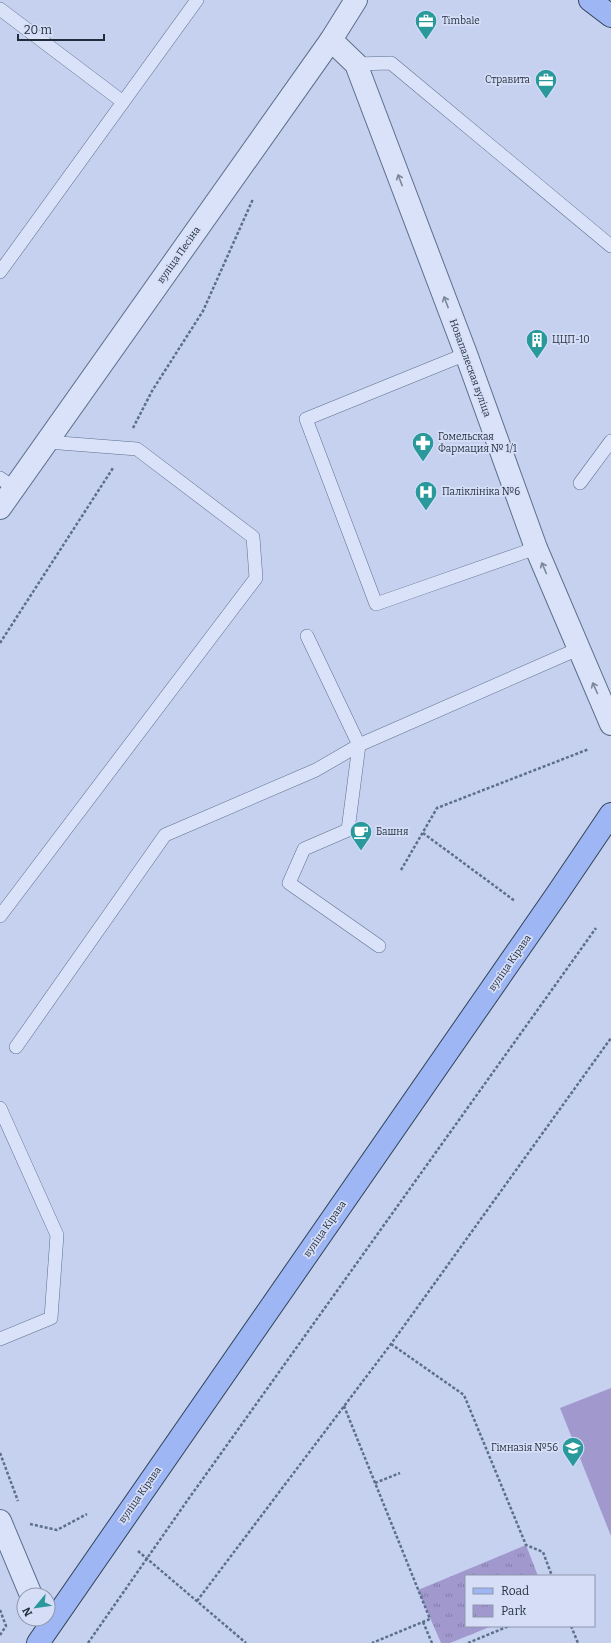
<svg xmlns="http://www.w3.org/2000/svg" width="611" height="1643" viewBox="0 0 611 1643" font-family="Bitter,serif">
	<defs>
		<pattern id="park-tufts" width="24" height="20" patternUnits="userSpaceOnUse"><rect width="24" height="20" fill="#a199ce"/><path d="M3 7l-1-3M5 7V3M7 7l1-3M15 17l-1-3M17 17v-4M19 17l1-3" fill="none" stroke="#837da8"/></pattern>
	</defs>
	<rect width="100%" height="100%" fill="#c6d1ef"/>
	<path fill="#a199ce" d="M611,1388V1536L560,1408Z"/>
	<path fill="url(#park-tufts)" d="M526,1545L538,1576H466V1626H492L450,1643H441L418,1590Z"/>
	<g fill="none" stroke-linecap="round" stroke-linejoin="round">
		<g stroke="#5b708b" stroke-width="14">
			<g id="lane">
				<path d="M0,9L123,102"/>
				<path d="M356,64L391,63L611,246"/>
				<path d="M0,272L197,0"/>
				<path d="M466,354L306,419L376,604L536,548"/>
				<path d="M0,478L13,487"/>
				<path d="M580,483L611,441"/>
				<path d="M307,636L359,745L348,830L304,849L289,883L379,946"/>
				<path d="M0,916L256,578L253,537L137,449L47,442"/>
				<path d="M16,1047L165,835L316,770L359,745L578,649"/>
				<path d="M0,1108L57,1235L51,1318L0,1339"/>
			</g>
		</g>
		<g stroke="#5b708b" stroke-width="24">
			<g id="street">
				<path d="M331,40L356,64L466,354L536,548L611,724"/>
				<path d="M0,508L331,40L356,0"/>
				<path d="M0,1521L31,1595"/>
			</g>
		</g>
		<g stroke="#2f4459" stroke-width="24">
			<g id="primary">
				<path d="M590,0L611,16"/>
				<path d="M38,1643L557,894L611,814"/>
			</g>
		</g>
		<g stroke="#5b708b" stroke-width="2.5" stroke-dasharray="3 2" stroke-linecap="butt">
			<path d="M133,428L152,391L203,311L253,199"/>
			<path d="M0,643L113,468"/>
			<path d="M423,833L515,901"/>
			<path d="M401,870L437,808L589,749"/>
			<path d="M391,1344L464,1395L526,1545L543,1552L552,1576"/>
			<path d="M344,1406L430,1619L372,1643"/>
			<path d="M0,1453L18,1501"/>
			<path d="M375,1483L400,1473"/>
			<path d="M30,1524L57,1530L87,1514"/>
			<path d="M138,1551L246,1643"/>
			<path d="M197,1601L391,1344L611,1038"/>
			<path d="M0,1610L6,1626L0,1635"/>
			<path d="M423,1622L432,1643"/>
			<path d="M571,1626L578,1643"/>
			<path d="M88,1643L187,1501L596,928"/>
			<path d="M468,1643L509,1626"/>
		</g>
		<use href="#lane" stroke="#dae2fa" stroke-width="13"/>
		<use href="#street" stroke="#dae2fa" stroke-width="22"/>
		<use href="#primary" stroke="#9eb6f3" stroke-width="22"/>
	</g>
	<defs><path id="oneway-shaft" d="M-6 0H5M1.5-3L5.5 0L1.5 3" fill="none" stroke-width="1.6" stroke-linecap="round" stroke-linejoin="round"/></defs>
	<g stroke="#7c889a">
		<use href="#oneway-shaft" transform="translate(400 180) rotate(-111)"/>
		<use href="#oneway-shaft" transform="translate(446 302) rotate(-111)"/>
		<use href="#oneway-shaft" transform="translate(544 568) rotate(-113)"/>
		<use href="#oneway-shaft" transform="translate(595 688) rotate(-114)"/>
	</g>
	<defs>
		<g id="office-pin" transform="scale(1.15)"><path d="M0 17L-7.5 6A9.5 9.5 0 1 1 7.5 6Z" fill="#2a999c" stroke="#d6def7"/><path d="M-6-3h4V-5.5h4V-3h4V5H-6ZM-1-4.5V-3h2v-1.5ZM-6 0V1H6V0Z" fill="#fff"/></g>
		<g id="building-pin" transform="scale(1.15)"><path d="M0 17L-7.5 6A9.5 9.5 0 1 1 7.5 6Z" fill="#2a999c" stroke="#d6def7"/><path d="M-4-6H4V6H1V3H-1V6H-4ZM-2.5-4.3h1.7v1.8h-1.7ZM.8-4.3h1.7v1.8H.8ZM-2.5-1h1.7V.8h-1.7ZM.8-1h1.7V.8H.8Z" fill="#fff"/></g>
		<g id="pharmacy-pin" transform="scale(1.15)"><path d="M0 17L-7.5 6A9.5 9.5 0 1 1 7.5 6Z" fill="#2a999c" stroke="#d6def7"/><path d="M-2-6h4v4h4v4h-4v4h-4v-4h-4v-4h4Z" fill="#fff"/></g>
		<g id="hospital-pin" transform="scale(1.15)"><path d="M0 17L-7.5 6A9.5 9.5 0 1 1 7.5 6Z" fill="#2a999c" stroke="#d6def7"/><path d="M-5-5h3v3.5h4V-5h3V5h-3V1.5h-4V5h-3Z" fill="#fff"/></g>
		<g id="cafe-pin" transform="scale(1.15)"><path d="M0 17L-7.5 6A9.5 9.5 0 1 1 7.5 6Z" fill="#2a999c" stroke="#d6def7"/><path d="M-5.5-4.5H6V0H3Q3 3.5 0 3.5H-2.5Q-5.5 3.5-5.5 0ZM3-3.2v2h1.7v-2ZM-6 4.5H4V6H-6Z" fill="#fff"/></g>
		<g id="school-pin" transform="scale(1.15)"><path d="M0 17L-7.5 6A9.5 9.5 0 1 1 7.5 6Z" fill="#2a999c" stroke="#d6def7"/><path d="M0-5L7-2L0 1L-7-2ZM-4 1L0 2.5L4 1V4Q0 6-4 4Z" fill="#fff"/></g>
	</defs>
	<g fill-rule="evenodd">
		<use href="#office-pin" x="426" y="21"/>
		<use href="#office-pin" x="546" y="80"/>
		<use href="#building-pin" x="537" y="340"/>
		<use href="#pharmacy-pin" x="423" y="443"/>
		<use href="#hospital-pin" x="426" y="492"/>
		<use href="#cafe-pin" x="361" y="832"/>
		<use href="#school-pin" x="573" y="1448"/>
	</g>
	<g text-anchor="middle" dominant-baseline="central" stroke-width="3.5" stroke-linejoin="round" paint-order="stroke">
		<g font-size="10" fill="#1f2d3b" stroke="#d6def7" text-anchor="start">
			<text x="442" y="21">Timbale</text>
			<text x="530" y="80" text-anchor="end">Стравита</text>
			<text x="552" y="340">ЦЦП-10</text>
			<text x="438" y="437">Гомельская<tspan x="438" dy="12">Фармация № 1/1</tspan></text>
			<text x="442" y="492">Паліклініка №6</text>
			<text x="376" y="832">Башня</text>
			<text x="558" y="1448" text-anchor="end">Гімназія №56</text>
		</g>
		<g font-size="10" fill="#1f2d3b" stroke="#d6def7">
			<text transform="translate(179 255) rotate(-55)">вуліца Песіна</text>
			<text transform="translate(470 368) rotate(70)">Новапалеская вуліца</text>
			<text transform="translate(510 963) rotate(-55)">вуліца Кірава</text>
			<text transform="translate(325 1229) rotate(-55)">вуліца Кірава</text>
			<text transform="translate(140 1495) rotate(-55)">вуліца Кірава</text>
		</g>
	</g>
	<rect x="465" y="1575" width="130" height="52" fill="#d6def7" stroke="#8d97ac"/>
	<rect x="473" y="1588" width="20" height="6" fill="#9eb6f3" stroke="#8d97ac"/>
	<text x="501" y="1595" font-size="12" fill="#1f2d3b">Road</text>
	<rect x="473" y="1605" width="20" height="12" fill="url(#park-tufts)" stroke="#8d97ac"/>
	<text x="501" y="1615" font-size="12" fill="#1f2d3b">Park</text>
	<g transform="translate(36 1607) rotate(241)"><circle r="19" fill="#d6def7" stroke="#8d97ac"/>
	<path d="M0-3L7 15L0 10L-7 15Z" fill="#2a999c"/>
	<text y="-6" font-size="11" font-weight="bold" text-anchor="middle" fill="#1f2d3b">N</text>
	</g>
	<path d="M18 34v6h86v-6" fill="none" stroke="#1f2d3b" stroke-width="2"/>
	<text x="24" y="34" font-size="12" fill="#1f2d3b" stroke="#d6def7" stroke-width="3" paint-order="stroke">20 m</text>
</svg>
